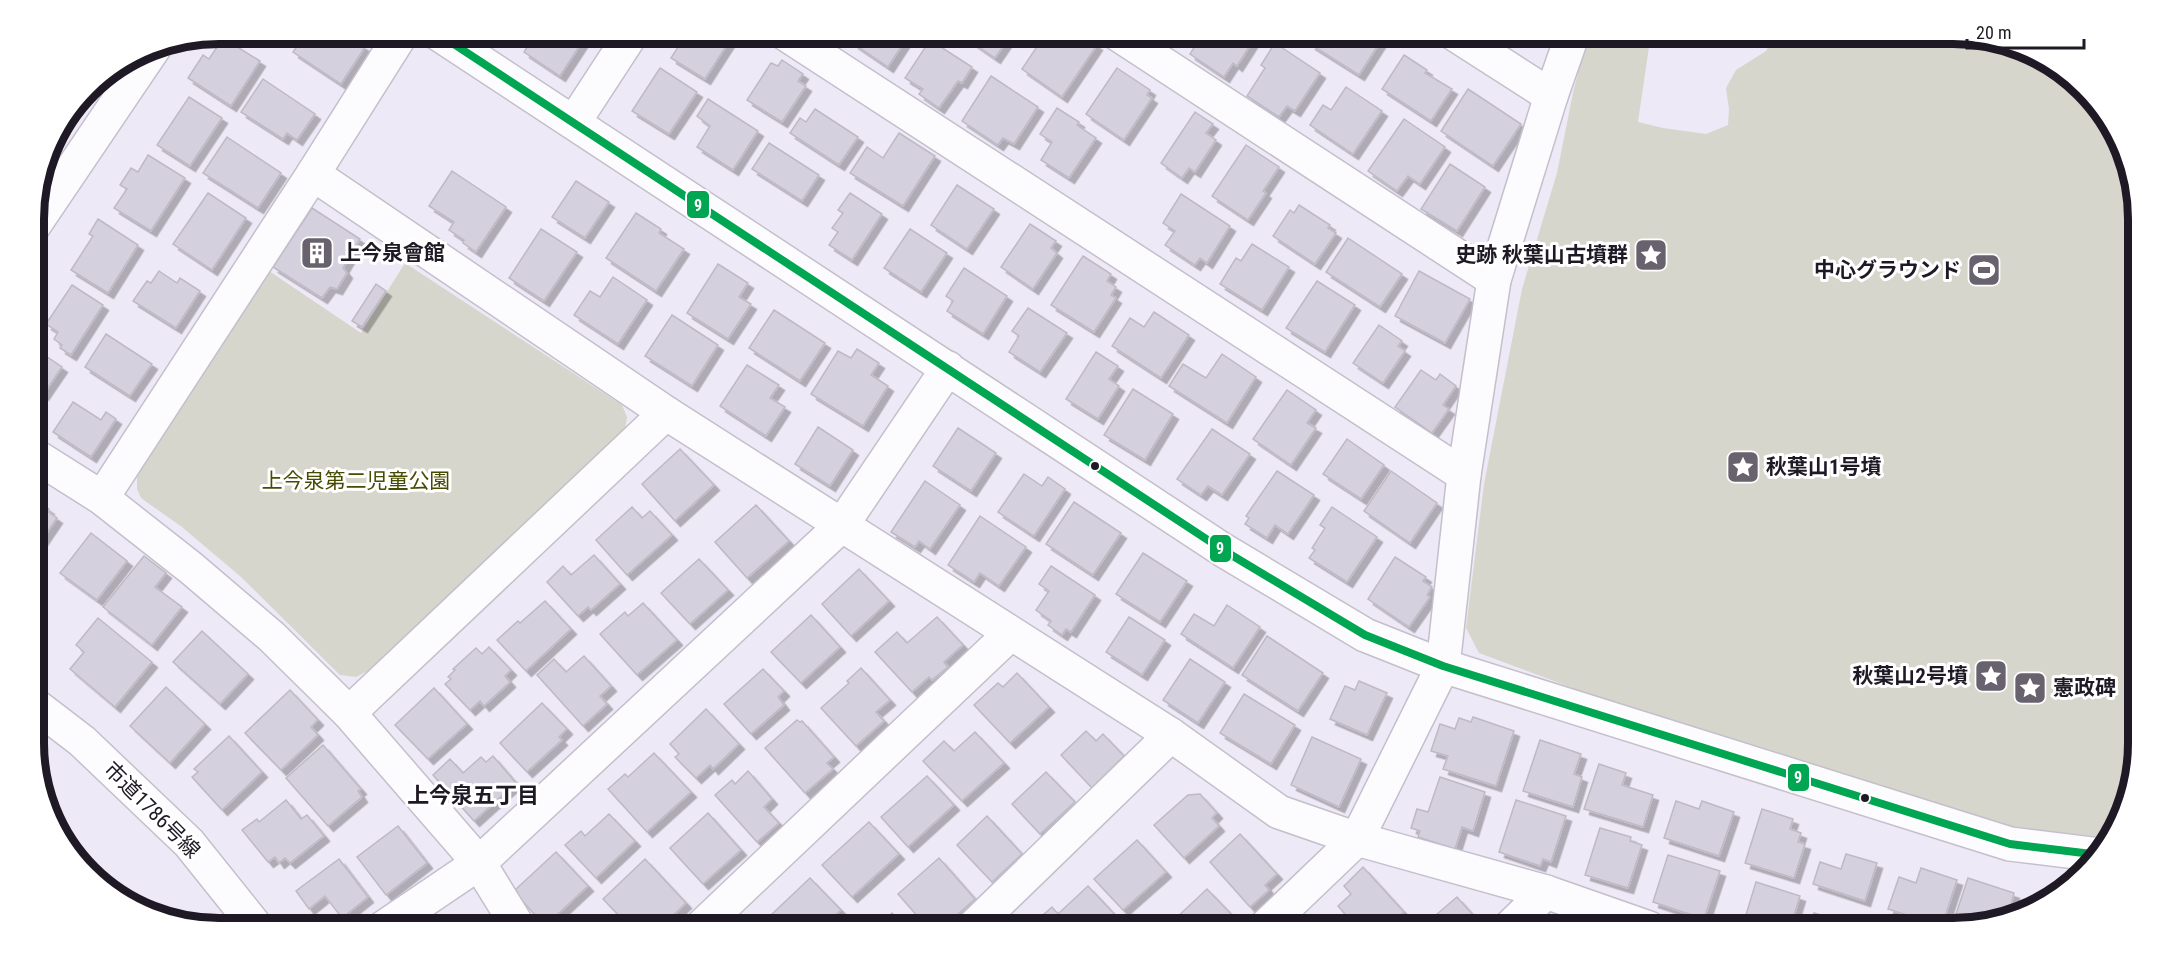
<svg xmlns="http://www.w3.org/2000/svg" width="2171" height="961" viewBox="0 0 2171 961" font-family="'Roboto Condensed','Noto Sans JP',sans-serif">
	<defs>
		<filter id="shadow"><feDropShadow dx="5.5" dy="5.5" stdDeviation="0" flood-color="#0004"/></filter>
	</defs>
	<rect width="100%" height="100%" fill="#eee9f6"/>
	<g fill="#d6d6cc">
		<path d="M1588,33H1651L1638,122L1663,128L1706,134L1728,125L1729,109L1726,88L1736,70L1766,51L1776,33H1953L2023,47L2099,105L2136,194L2138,743L2124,813L2106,844H2083L1889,796L1714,741L1479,653L1466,628L1484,484L1522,289L1557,173L1573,93Z"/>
		<path d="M405,263L622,405L627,417L624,435L368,671L356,677L340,675L241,577L182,527L141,498L137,489V474L266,269L361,333Z"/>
	</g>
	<g fill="#d5d0dd" stroke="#beb9c4" stroke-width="1.5" filter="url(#shadow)">
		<path d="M306,33H343L365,47L341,84L293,52Z"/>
		<path d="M536,33H588L560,76L524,52Z"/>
		<path d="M687,33H725L732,37L705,79L671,58Z"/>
		<path d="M860,33H910L888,67L853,43Z"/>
		<path d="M964,33H1012L995,58L962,35Z"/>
		<path d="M1046,33H1079L1097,45L1062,97L1022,69Z"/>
		<path d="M1203,33H1258L1237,66L1233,63L1224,77L1190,54Z"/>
		<path d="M1317,33H1386L1359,75L1310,44Z"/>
		<path d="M223,38L260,61L231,106L188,78L203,55L209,59Z"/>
		<path d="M930,40L972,67L962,83L958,81L939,108L919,94L923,89L905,78Z"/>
		<path d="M1275,43L1320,73L1295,111L1287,106L1279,117L1247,96L1265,68L1261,65Z"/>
		<path d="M1404,55L1427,70L1425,73L1452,89L1431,121L1382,89Z"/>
		<path d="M782,60L803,74L798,81L806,86L782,122L747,100L771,63L778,66Z"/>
		<path d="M660,68L697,92L669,134L632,111Z"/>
		<path d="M1117,68L1150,90L1147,95L1152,98L1124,140L1086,114Z"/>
		<path d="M991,76L1038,107L1014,144L1003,138L998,145L962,121Z"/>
		<path d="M263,79L315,114L297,140L287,133L283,139L241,112Z"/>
		<path d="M1346,87L1382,111L1353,154L1310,125L1323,105L1331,110Z"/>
		<path d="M1468,89L1521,124L1493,166L1441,131Z"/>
		<path d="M189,97L222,118L190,166L157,145Z"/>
		<path d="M708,99L758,131L733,170L697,147L710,126L697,116Z"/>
		<path d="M1057,108L1079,122L1077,125L1096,138L1069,178L1041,160L1052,142L1040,134Z"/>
		<path d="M815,109L858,137L839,165L790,133L800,118L806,122Z"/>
		<path d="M1195,112L1213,124L1206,133L1216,140L1195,172L1189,168L1182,178L1161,163Z"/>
		<path d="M1404,119L1445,147L1420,184L1408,176L1397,191L1368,171Z"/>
		<path d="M899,133L935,156L903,206L850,173L867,147L883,158Z"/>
		<path d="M227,137L281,173L258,208L203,173Z"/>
		<path d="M769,143L819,175L802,201L752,169Z"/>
		<path d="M1246,145L1279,167L1263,191L1266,193L1248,220L1212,196Z"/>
		<path d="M148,155L185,178L151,231L114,208L127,189L120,185L131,168L138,172Z"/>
		<path d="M1450,164L1485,187L1457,231L1421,209Z"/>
		<path d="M452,171L506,207L476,252L463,243L464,240L449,230L454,222L429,206Z"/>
		<path d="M576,181L609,202L585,238L552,217Z"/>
		<path d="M957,185L994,209L967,249L931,225Z"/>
		<path d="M208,193L246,218L212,270L173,244Z"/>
		<path d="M850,193L882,214L852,260L829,245L838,232L832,228L843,213L838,210Z"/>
		<path d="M1181,194L1230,226L1207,263L1200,258L1195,265L1165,245L1175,231L1163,223Z"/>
		<path d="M1299,205L1330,225L1328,228L1336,233L1315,264L1273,236L1290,210L1294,213Z"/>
		<path d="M312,208L360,239L343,268L347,273L337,289L330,287L322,298L273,267Z"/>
		<path d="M636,213L661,229L659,233L684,249L656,291L606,258Z"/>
		<path d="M98,219L138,245L108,293L71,270L93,236L89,234Z"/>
		<path d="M1030,224L1056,241L1051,248L1057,253L1033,289L1001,267Z"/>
		<path d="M541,229L577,252L544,301L509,278Z"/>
		<path d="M910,229L947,253L921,292L884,268Z"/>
		<path d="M1348,238L1402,274L1380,307L1326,272Z"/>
		<path d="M1252,244L1289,267L1262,310L1220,284L1236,258L1241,261Z"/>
		<path d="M1083,256L1111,274L1107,281L1116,287L1111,295L1116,298L1094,332L1051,305Z"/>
		<path d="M718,264L748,283L739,297L751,304L728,339L687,313Z"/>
		<path d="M964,268L1007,296L983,334L947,311L953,301L946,296Z"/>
		<path d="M159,271L177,283L180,278L200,291L176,328L133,301L147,281L151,283Z"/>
		<path d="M1419,271L1470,299L1445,343L1395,316Z"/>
		<path d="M613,277L647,300L618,344L574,315L590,291L600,297Z"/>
		<path d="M1317,281L1355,305L1325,352L1286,328Z"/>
		<path d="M376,284L386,291L362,327L352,321Z"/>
		<path d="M72,285L103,305L71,355L60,348L62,345L54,339L58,332L46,324Z"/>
		<path d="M1028,308L1067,333L1040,372L1009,352L1019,336L1012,331Z"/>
		<path d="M774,310L825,343L800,381L749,348Z"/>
		<path d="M1154,312L1189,335L1161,378L1112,346L1130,318L1144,327Z"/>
		<path d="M672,315L718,345L692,386L645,356Z"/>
		<path d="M1379,325L1402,341L1398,346L1405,351L1383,383L1353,363Z"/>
		<path d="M106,334L152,364L130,396L85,367Z"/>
		<path d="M34,348L62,367L43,395L34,388Z"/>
		<path d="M857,349L879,363L871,375L888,386L863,426L811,394L838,351L851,358Z"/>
		<path d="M1096,352L1118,366L1109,379L1119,386L1098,419L1066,399Z"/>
		<path d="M1222,354L1256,377L1227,423L1169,386L1183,364L1206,378Z"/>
		<path d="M747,365L779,385L770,398L785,407L766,436L720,406Z"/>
		<path d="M1421,370L1436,380L1440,374L1456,386L1443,405L1449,409L1432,433L1395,407Z"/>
		<path d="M1133,389L1173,414L1145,460L1104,435Z"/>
		<path d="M1287,390L1316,410L1307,423L1316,428L1291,465L1253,439Z"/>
		<path d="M73,402L101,420L106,412L116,419L91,457L53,432Z"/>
		<path d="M818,427L853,450L830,486L795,464Z"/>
		<path d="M958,428L996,453L971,491L933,466Z"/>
		<path d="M1212,429L1250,454L1222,495L1208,486L1201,495L1177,479Z"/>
		<path d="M1347,439L1384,465L1361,499L1323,474Z"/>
		<path d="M680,449L714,485L675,521L642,484Z"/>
		<path d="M1277,471L1314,495L1288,534L1275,525L1267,538L1245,524L1249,518L1246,516Z"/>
		<path d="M1391,471L1437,503L1410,543L1364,511Z"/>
		<path d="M1024,474L1042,486L1048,477L1065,489L1034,536L998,512Z"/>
		<path d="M925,481L960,505L930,549L919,541L915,547L891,532Z"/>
		<path d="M34,499L49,509L47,511L57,518L34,552Z"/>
		<path d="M1074,502L1121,533L1093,575L1046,544Z"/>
		<path d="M756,505L789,541L747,578L715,542Z"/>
		<path d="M632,507L642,518L650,511L672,535L627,575L596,540Z"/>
		<path d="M1332,507L1377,537L1347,582L1309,558L1315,550L1312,548L1325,528L1320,525Z"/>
		<path d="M980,516L1026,547L999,586L980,573L974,582L948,565Z"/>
		<path d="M91,533L127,561L97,600L60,573Z"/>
		<path d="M1143,553L1187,581L1160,622L1116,594Z"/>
		<path d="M594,555L620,584L591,610L588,607L578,616L547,582L563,566L571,575Z"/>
		<path d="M144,556L166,573L155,587L182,607L152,645L103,607Z"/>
		<path d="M1395,557L1426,577L1423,581L1432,587L1427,595L1430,597L1409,627L1368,599Z"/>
		<path d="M699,559L728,590L690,624L661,593Z"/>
		<path d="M1051,566L1095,595L1071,632L1066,629L1062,635L1048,625L1051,621L1036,610L1049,591L1039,584Z"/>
		<path d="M859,569L889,601L851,636L822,604Z"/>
		<path d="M545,601L571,629L526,671L497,640L518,621L520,623Z"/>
		<path d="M643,603L677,640L637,675L600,634L625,612L628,616Z"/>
		<path d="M1227,605L1260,627L1233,668L1181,634L1194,614L1214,626Z"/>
		<path d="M811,615L840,647L801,683L771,652Z"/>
		<path d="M937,617L963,645L944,662L948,667L932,680L929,677L912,692L875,652L897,632L907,643Z"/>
		<path d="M1129,617L1165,640L1142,675L1106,652Z"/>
		<path d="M98,618L152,662L115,707L70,669L84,652L76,645Z"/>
		<path d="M202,631L248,674L220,704L173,662Z"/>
		<path d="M1267,636L1323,673L1298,711L1242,675Z"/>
		<path d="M489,647L511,670L505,676L510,682L484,706L480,701L470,710L445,684L451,679L448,677L455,670L453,669L476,648L482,654Z"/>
		<path d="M584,656L611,686L600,696L607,704L583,726L537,675L554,659L566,672Z"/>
		<path d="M1190,659L1225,682L1198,723L1163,700Z"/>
		<path d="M861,668L890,700L876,712L884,721L856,746L821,708L849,683L847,681Z"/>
		<path d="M763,669L784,691L778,697L784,705L751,734L724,704Z"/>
		<path d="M1017,673L1049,707L1010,743L974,705L998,683L1003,687Z"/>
		<path d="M1359,681L1387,693L1367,735L1330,719L1345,686L1355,690Z"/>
		<path d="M166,687L205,724L170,763L130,726Z"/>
		<path d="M434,688L467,724L428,759L395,725Z"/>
		<path d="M290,690L318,720L311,727L318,735L281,770L245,733Z"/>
		<path d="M1244,694L1295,725L1271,764L1220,733Z"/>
		<path d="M542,703L567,729L559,737L562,740L527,772L500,743Z"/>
		<path d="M706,709L739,744L713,769L710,765L696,778L675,757L679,754L670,744Z"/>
		<path d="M1473,717L1514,731L1496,786L1443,769L1448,756L1431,751L1440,724L1455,729L1459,718L1471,722Z"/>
		<path d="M797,720L800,722L802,721L834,757L827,763L833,769L805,793L765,748Z"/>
		<path d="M1086,731L1096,741L1103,734L1124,756L1092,788L1061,755Z"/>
		<path d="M975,732L1004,763L962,801L923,761L944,741L954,751Z"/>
		<path d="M229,736L262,772L222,810L192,777L198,772L194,769Z"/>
		<path d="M1312,737L1361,759L1339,807L1291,785Z"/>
		<path d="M1540,740L1581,754L1574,774L1582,777L1573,807L1523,791Z"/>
		<path d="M323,745L361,789L358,791L362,797L328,826L286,778Z"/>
		<path d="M654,753L691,792L647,832L608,789L625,774L628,777Z"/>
		<path d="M493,756L516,783L474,821L433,775L450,759L463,773L481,757L486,762Z"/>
		<path d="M1599,764L1626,773L1622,785L1653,795L1643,827L1584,809Z"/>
		<path d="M748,771L772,799L764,807L779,823L757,842L715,795L732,780L735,784Z"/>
		<path d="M1046,772L1075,802L1040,834L1012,804Z"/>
		<path d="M927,776L954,805L908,847L881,817Z"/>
		<path d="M1440,777L1485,792L1473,831L1462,827L1455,849L1418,837L1420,831L1411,828L1417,809L1428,812Z"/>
		<path d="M1200,794L1217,813L1212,818L1219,826L1184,858L1154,825L1188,795Z"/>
		<path d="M286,800L301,819L307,815L324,836L290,863L285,858L279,863L275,857L268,862L242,830L257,819L259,822Z"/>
		<path d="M1516,800L1566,816L1551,862L1543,859L1540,866L1499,852Z"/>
		<path d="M1676,801L1699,809L1702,801L1734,812L1719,856L1664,838Z"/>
		<path d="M1762,809L1793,819L1790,829L1801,833L1798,842L1805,844L1794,878L1745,863Z"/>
		<path d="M708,813L741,850L703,884L670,848Z"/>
		<path d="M609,814L635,841L596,878L565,845L581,831L585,836Z"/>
		<path d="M987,816L1022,854L992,882L957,845Z"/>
		<path d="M869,822L899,854L852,897L822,865Z"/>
		<path d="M398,826L427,863L386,895L357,857Z"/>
		<path d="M1600,828L1631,837L1630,841L1642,845L1628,888L1585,875Z"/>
		<path d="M1240,834L1277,874L1265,885L1269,890L1250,907L1210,862Z"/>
		<path d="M1137,840L1166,872L1123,910L1094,879Z"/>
		<path d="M556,852L588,886L545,926L516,894L517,892L515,890Z"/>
		<path d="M1846,854L1877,863L1865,901L1813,884L1820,862L1841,869Z"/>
		<path d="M1668,855L1720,871L1704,919L1653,902Z"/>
		<path d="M939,858L975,899L942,928H928L898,894Z"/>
		<path d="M339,859L368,897L342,918L325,896L309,909L296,891Z"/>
		<path d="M645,859L686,903L660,928H631L603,899Z"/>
		<path d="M1363,867L1404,912L1387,928H1357L1338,906L1351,894L1344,886Z"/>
		<path d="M1921,868L1957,880L1944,920L1936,918L1935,924L1888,909L1899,877L1916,883Z"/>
		<path d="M810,878L841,910L822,928H783L771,915Z"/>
		<path d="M1968,878L2014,893L2011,905L2021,908L1964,928L1952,926Z"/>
		<path d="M1756,882L1800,896L1793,919L1788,917L1785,928H1742Z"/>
		<path d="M1088,886L1118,918L1108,928H1040L1035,922L1052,907L1058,914Z"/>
		<path d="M1207,889L1233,916L1220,928H1181L1174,920Z"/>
		<path d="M1457,897L1473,915L1467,920L1473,928H1417L1428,918L1430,920Z"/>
		<path d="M892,913L905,928H876Z"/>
		<path d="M1814,913L1864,928H1810Z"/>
		<path d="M591,916L603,928H578Z"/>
		<path d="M1335,918L1344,928H1323Z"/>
	</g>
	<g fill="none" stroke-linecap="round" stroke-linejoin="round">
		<g stroke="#c4bfcb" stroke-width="36">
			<g id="minor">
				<path d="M437,33L1223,550L1365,635L1443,666L2010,844L2100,855"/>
				<path d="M784,33L1464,475"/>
				<path d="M1116,33L1494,280"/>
				<path d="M1453,33L1551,96"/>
				<path d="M574,122L632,33"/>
				<path d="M313,174L666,413L1171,735L1279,812L1357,839L1546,892L1649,928"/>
				<path d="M33,227L156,45"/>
				<path d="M34,455L102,498L191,568L272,637L349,713L479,863L519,928"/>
				<path d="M102,498L313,174L402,33"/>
				<path d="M35,705L82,741L189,843L257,928"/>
				<path d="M349,713L666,413"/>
				<path d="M383,928L479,863L842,525L948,368"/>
				<path d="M700,928L1010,634"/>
				<path d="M972,928L1171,735"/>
				<path d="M1264,928L1357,839L1443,666L1464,475L1494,280L1551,96L1573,33"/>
				<path d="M1509,928L1546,892"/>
			</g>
		</g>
		<use href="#minor" stroke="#fcfcfe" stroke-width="33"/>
		<g stroke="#fff" stroke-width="12">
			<path id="bus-1" d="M437,33L1223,550L1365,635L1443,666L2010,844L2100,855"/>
		</g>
		<use href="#bus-1" stroke="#00a651" stroke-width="8"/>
	</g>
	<defs>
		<g id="building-square" transform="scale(1.725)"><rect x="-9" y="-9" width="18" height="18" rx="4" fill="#67626e" stroke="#fff"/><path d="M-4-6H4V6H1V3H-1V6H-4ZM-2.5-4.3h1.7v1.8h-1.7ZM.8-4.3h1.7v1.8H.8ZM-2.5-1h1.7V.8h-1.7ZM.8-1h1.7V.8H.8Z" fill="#fff"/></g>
		<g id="sight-square" transform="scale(1.725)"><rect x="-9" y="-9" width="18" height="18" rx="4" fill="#67626e" stroke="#fff"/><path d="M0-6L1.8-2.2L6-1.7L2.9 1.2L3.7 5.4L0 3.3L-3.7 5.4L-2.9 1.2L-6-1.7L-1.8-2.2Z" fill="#fff"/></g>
		<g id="stadium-square" transform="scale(1.725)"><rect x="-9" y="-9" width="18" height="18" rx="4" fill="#67626e" stroke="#fff"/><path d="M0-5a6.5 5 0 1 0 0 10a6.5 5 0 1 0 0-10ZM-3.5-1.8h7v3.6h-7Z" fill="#fff"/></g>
	</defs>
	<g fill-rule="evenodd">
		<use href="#building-square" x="317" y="253"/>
		<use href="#sight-square" x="1651" y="255"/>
		<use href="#stadium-square" x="1984" y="270"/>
		<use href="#sight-square" x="1743" y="467"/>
		<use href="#sight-square" x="1991" y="676"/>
		<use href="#sight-square" x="2030" y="688"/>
	</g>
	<g fill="#1e1924" stroke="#fff" stroke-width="2">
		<circle cx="1095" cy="466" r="5"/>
		<circle cx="1865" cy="798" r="5"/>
	</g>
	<g text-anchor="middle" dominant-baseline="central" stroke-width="6" stroke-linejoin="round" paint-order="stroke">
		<g font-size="21" font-weight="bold" fill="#1e1924" stroke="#fff" text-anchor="start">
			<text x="340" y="253">上今泉會館</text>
			<text x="1628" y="255" text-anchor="end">史跡 秋葉山古墳群</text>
			<text x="1961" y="270" text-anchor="end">中心グラウンド</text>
			<text x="1766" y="467">秋葉山1号墳</text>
			<text x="1968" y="676" text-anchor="end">秋葉山2号墳</text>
			<text x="2053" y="688">憲政碑</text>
		</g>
		<g font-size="21" fill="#484c02" stroke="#fff">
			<text x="356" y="481">上今泉第二児童公園</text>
		</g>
		<g font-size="21" fill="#1e1924" stroke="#fff">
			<text transform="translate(152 810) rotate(45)">市道1786号線</text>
		</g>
		<g font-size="22" font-weight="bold" fill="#1e1924" stroke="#fff">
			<text x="473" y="795">上今泉五丁目</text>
		</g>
	</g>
	<path d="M0 0H2171V961H0ZM219 44H1953A175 175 0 0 1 2128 219V743A175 175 0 0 1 1953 918H219A175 175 0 0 1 44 743V219A175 175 0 0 1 219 44Z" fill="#fff" fill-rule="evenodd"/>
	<path fill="none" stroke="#1e1924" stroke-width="8" d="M219 44H1953A175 175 0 0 1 2128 219V743A175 175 0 0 1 1953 918H219A175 175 0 0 1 44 743V219A175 175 0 0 1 219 44Z"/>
	<g stroke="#fff" stroke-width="2">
		<rect x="686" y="190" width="24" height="29" rx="6" fill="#00a651"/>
		<rect x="1209" y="534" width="23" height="29" rx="6" fill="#00a651"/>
		<rect x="1787" y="763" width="23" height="29" rx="6" fill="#00a651"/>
	</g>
	<g font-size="16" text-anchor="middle" font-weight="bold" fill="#fff">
		<text x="698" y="211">9</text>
		<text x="1220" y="554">9</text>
		<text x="1798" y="783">9</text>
	</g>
	<path d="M1967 39v9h117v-9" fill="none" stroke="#1e1924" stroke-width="3"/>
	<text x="1976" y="39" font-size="18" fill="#1e1924" stroke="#ffffff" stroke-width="4.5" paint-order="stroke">20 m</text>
</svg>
